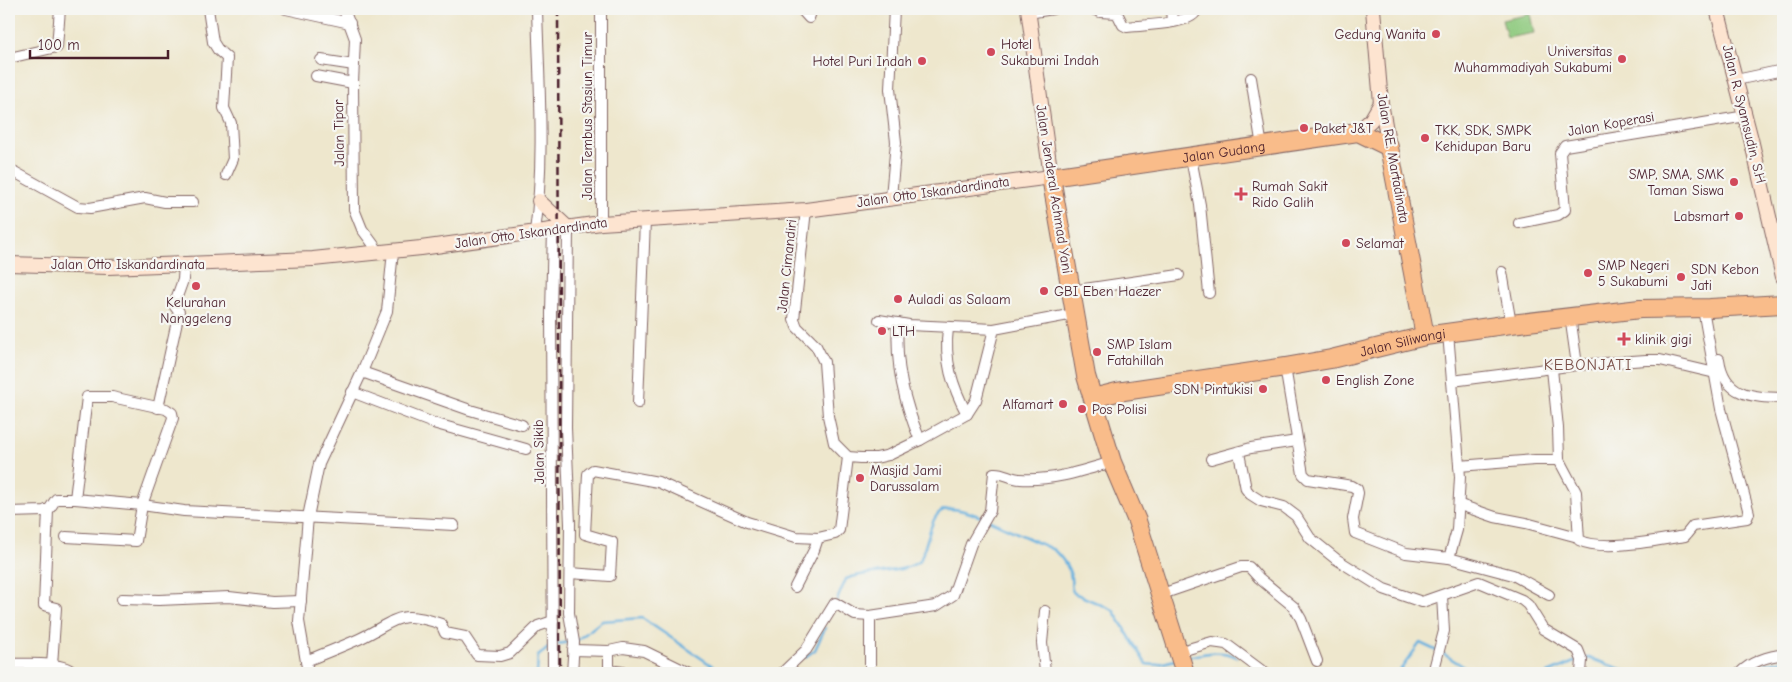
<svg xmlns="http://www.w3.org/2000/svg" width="1792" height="682" viewBox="0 0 1792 682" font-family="'Comic Neue',sans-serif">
	<rect width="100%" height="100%" fill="#f6f6f2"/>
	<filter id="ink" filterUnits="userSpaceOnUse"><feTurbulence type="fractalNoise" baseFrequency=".02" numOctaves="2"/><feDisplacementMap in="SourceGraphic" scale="10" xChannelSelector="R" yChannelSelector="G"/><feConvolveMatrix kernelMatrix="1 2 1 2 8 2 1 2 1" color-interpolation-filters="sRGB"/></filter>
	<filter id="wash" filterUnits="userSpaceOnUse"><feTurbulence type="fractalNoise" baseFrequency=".0096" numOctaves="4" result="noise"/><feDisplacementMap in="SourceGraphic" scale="20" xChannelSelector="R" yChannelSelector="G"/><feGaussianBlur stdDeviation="1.12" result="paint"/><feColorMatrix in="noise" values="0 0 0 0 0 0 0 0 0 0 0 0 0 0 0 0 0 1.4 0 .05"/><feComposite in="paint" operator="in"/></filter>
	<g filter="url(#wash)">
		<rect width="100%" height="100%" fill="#eee7cd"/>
		<path fill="#8dc97d" stroke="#6c7454" d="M1530,14L1534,33L1507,38L1502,20Z"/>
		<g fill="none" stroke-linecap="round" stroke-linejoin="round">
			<g stroke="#67b1df" stroke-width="2.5">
				<path d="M989,520L1054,550C1061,557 1070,567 1071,578C1072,584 1070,588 1074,593L1113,610L1146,664L1155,665L1175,660"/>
				<path d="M837,600L846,579C870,569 897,576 920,561C937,517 928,495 984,518"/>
				<path d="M576,641L602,621L642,618L723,673"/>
				<path d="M557,644L571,642"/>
				<path d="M1442,653L1474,673"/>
				<path d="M805,657L815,650L825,628"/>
				<path d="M1187,657C1202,654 1222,649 1236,657"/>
				<path d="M1584,659L1589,658L1632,673"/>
				<path d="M1758,666L1783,660"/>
				<path d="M537,673L538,656L551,646"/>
				<path d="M1398,673L1420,643L1437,651"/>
				<path d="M1548,673L1579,660"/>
			</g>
		</g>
	</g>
	<g filter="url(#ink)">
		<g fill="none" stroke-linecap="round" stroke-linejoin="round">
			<g stroke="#836564" stroke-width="12">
				<g id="street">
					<path d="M208,9L213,42L218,50L227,58L224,108L231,123L233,159L226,175"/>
					<path d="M286,9L350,23"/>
					<path d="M344,9L355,39L353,83L354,209L362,229L379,252"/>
					<path d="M801,9L809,18L812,9"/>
					<path d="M1092,9L1100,12L1117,13L1123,25L1127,27C1142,25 1194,25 1197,9"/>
					<path d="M1171,9L1172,22"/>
					<path d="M1028,13L1053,9"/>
					<path d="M9,58L57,47L60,9"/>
					<path d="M321,60L354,65"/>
					<path d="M316,76L353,83"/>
					<path d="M1251,78L1262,147"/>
					<path d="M1736,80L1783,70"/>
					<path d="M1191,158L1200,205L1209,293"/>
					<path d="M9,169L78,207L90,208L145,198L165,202H193"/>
					<path d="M891,197L896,142L890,89L894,9"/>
					<path d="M806,210L794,319L797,327L816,346L824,362L828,416L834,443L848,457L861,458H876L889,455L920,440L967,414L976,400L994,329L1074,314"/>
					<path d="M601,223V9"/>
					<path d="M1519,223L1558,215L1565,210L1560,153L1565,146L1746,116"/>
					<path d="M568,228L566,428L570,524L569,613L574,642L572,673"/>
					<path d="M553,229L551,313L553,673"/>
					<path d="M535,232C545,158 539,83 537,9"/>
					<path d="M1502,272L1511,324"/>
					<path d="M1071,291L1179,275"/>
					<path d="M1570,316L1577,365"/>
					<path d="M879,320L909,325L994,329"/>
					<path d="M898,323C895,365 904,402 920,440"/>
					<path d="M948,328C944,360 952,386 967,414"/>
					<path d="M1448,333L1460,477L1457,530L1449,558"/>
					<path d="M1719,359C1724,396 1751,397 1783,398"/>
					<path d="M1285,367L1303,474L1308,479L1352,486L1357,489L1358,493L1353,519L1355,533L1406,553L1449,558L1513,575L1549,595"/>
					<path d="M1552,369L1558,428L1559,460L1576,492L1579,540C1602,552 1660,540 1685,536L1693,526L1747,518L1749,513L1721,409L1703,309"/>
					<path d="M362,372L470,410L522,425"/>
					<path d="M1452,381L1577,365L1646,360H1660L1715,373"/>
					<path d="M352,392L433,423L526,449"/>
					<path d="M638,403L645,220"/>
					<path d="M158,408L179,312L174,305L183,280L184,264"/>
					<path d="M1239,453L1246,489L1250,494L1261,501L1284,507L1296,516L1310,538L1336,559L1384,589L1422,602L1479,582L1522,600L1528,605L1543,629L1578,650L1582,660L1581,673"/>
					<path d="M1211,459L1251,448L1297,441"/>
					<path d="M1459,466L1535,460H1559"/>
					<path d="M1460,505L1495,517L1526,523L1578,537"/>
					<path d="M48,510L44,605L56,608L52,665"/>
					<path d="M9,512L44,511L50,508L56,499H75L142,505L184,511L454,525"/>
					<path d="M66,537L136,541L142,505L173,418L172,413L166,409L112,397H87L75,499"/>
					<path d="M570,573L610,576L612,542L585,534L588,474L593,470L658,482L747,522L796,537L818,538"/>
					<path d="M795,587L814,550L818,538L835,534L839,530L848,457"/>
					<path d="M1159,595L1241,567H1249L1259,578L1294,607L1301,619L1317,661"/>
					<path d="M122,599L159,600L229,597L272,602L301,601"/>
					<path d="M573,650L609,651L623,648L644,651L689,673"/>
					<path d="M609,651V670L629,673"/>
					<path d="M1178,652L1212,642L1226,644L1265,673"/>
					<path d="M306,661C323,654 341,647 359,639C396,622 396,608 441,624L445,633L465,637L477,655L500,656L510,653L538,626L553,621"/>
					<path d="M9,664C23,664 66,661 73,673"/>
					<path d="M1045,672L1042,643L1045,611"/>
					<path d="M110,673H124"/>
					<path d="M308,673L299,621L308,517L319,464L362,372L387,311L393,251"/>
					<path d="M782,673L806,650L835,603L855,615L870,616"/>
					<path d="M870,673V616L936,606L953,595L971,544L990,511L994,473C1003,472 1011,479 1020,479C1052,481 1082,471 1112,462"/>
					<path d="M1433,673L1444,631L1442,596"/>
					<path d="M1740,673C1749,663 1769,655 1783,655"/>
				</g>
			</g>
			<g stroke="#836564" stroke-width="16">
				<g id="secondary">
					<path d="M1373,9L1381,103L1389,147"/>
					<path d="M1717,9L1751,139L1783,277"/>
					<path d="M1358,132L1371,120L1381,103"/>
					<path d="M539,201L568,228"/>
					<path d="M9,264L108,267L313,259L421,248L601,223L806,210L1051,177L1028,9"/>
				</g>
			</g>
			<g stroke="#836564" stroke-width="20">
				<g id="highway">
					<path id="s1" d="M1093,398L1117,392L1285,367L1331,359L1425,336L1511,324L1640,309L1710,308L1783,304"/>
					<path id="s2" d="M1185,673L1137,521L1112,462L1086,376L1051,177L1358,132L1389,147L1425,336"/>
				</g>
			</g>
			<use href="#street" stroke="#fff" stroke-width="10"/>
			<use href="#secondary" stroke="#fde4d0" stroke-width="14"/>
			<use href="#highway" stroke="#f9bc8a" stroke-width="18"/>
			<path stroke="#4a1f2b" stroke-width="2.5" stroke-dasharray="8 4" stroke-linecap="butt" d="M558,9L560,673"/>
		</g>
	</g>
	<g fill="#d1495b" stroke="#f6f6f2" stroke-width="2">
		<circle cx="1436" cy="34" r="5"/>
		<circle cx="991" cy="52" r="5"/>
		<circle cx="1622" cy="59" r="5"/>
		<circle cx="922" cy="61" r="5"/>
		<circle cx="1304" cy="128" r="5"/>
		<circle cx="1425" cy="138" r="5"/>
		<circle cx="1734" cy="182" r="5"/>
		<path d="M1238.5 186.5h5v5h5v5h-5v5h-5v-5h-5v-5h5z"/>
		<circle cx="1739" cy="216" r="5"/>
		<circle cx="1346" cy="243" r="5"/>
		<circle cx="1588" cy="273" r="5"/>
		<circle cx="1681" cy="277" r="5"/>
		<circle cx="196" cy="286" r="5"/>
		<circle cx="1044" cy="291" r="5"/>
		<circle cx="898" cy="299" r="5"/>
		<circle cx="882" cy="331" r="5"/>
		<path d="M1621.5 331.5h5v5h5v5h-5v5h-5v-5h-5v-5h5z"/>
		<circle cx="1097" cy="352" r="5"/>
		<circle cx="1326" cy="380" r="5"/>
		<circle cx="1263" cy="389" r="5"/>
		<circle cx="1063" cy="404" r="5"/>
		<circle cx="1082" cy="409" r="5"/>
		<circle cx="860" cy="478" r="5"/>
	</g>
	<g text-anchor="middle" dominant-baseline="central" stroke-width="4.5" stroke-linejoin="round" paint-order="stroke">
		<g font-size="14" fill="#4a1f2b" stroke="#f6f6f2" text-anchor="start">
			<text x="1426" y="34" text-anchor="end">Gedung Wanita</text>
			<text x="1001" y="44">Hotel<tspan x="1001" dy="16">Sukabumi Indah</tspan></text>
			<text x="1612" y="51" text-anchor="end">Universitas<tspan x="1612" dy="16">Muhammadiyah Sukabumi</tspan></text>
			<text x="912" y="61" text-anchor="end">Hotel Puri Indah</text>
			<text x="1314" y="128">Paket J&amp;T</text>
			<text x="1435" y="130">TKK, SDK, SMPK<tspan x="1435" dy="16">Kehidupan Baru</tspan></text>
			<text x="1724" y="174" text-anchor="end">SMP, SMA, SMK<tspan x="1724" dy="16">Taman Siswa</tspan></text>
			<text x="1252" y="186">Rumah Sakit<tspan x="1252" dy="16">Rido Galih</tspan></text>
			<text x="1729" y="216" text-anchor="end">Labsmart</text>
			<text x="1356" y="243">Selamat</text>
			<text x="1598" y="265">SMP Negeri<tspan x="1598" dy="16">5 Sukabumi</tspan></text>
			<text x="1691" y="269">SDN Kebon<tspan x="1691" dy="16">Jati</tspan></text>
			<text x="1054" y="291">GBI Eben Haezer</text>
			<text x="908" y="299">Auladi as Salaam</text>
			<text x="196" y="302" text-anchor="middle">Kelurahan<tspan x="196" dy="16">Nanggeleng</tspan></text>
			<text x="892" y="331">LTH</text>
			<text x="1635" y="339">klinik gigi</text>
			<text x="1107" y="344">SMP Islam<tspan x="1107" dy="16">Fatahillah</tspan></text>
			<text x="1336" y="380">English Zone</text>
			<text x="1253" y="389" text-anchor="end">SDN Pintukisi</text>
			<text x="1053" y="404" text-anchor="end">Alfamart</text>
			<text x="1092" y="409">Pos Polisi</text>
			<text x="870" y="470">Masjid Jami<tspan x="870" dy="16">Darussalam</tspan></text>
		</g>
		<g font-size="14" fill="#4a1f2b" stroke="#f6f6f2">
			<text transform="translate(1744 114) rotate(76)">Jalan R. Syamsudin, S.H</text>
			<text transform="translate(587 116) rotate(-90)">Jalan Tembus Stasiun Timur</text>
			<text transform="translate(1611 124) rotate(-10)">Jalan Koperasi</text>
			<text transform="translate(339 133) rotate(-91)">Jalan Tipar</text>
			<text stroke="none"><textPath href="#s2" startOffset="690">Jalan Gudang</textPath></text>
			<text transform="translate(1393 158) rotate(80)">Jalan RE. Martadinata</text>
			<text transform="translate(1054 189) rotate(81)">Jalan Jenderal Achmad Yani</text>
			<text transform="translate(933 192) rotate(-8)">Jalan Otto Iskandardinata</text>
			<text transform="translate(531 233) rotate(-8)">Jalan Otto Iskandardinata</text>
			<text x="128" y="264">Jalan Otto Iskandardinata</text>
			<text transform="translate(787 266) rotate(-84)">Jalan Cimandiri</text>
			<text stroke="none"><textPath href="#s1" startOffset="315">Jalan Siliwangi</textPath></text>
			<text transform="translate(539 452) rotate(-91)">Jalan Sikib</text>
		</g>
		<g font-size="16" letter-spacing="1" fill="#794f48" stroke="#f6f6f2">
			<text x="1588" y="365">KEBONJATI</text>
		</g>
	</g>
	<rect width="1792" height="682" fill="none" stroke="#f6f6f2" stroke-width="30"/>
	<path d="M30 50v8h138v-8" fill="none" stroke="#4a1f2b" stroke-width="2.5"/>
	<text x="38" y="50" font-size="15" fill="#4a1f2b" stroke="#f6f6f2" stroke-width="4" paint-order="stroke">100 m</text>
</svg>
